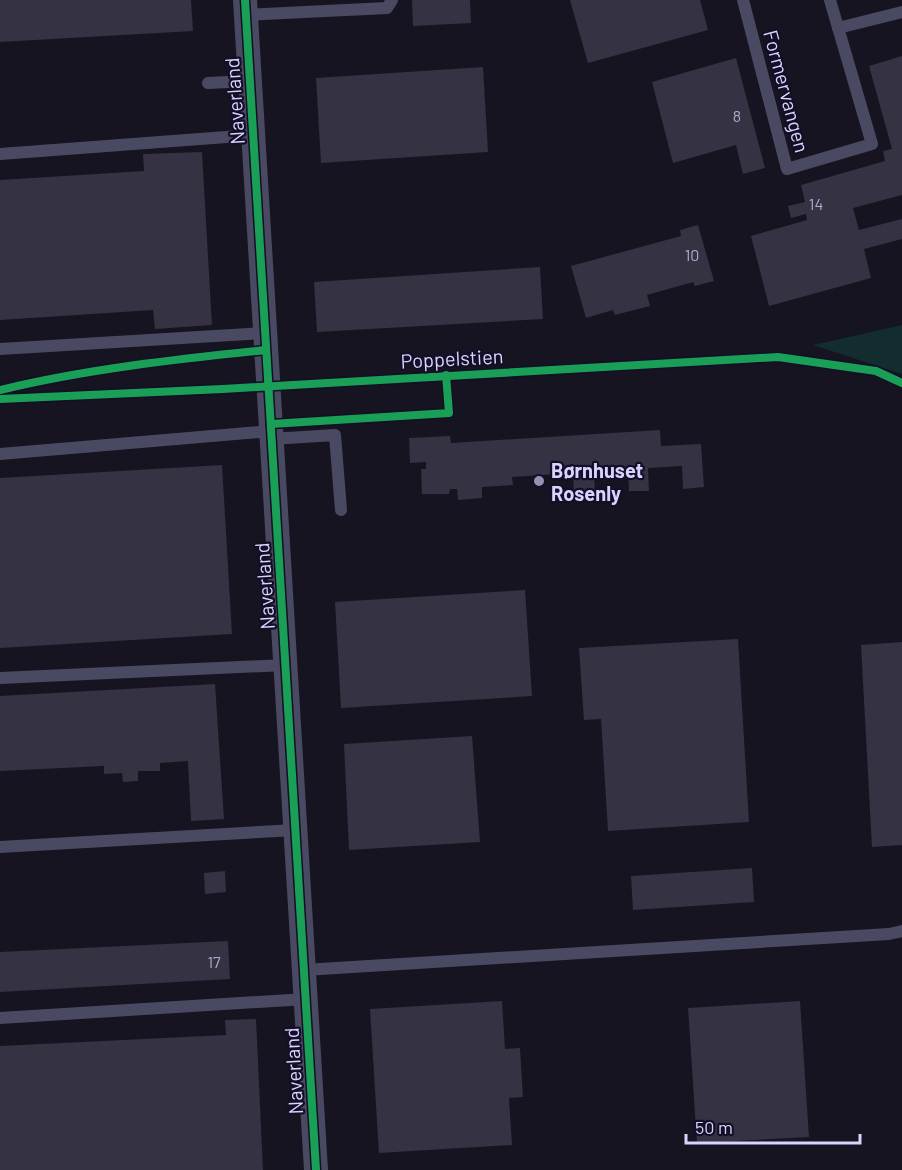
<svg xmlns="http://www.w3.org/2000/svg" width="902" height="1170" viewBox="0 0 902 1170" font-family="Barlow,sans-serif">
	<rect width="100%" height="100%" fill="#161421"/>
	<path fill="#132c2d" d="M902,325V374L813,345Z"/>
	<g fill="#343243">
		<path d="M0,0H191L193,31L0,42Z"/>
		<path d="M412,0H470L471,23L413,26Z"/>
		<path d="M570,0H700L708,30L588,63Z"/>
		<path d="M902,56V195L853,208L859,230L902,219V239L864,249L871,278L769,306L751,236L807,220L806,214L791,218L788,206L805,202L801,185L885,161L883,151L892,149L869,66Z"/>
		<path d="M736,58L765,168L743,174L736,145L673,163L652,82Z"/>
		<path d="M483,67L488,152L321,163L316,78Z"/>
		<path d="M202,152L212,325L155,329L153,310L0,320V180L144,171L143,154Z"/>
		<path d="M698,225L714,281L695,286L693,282L647,295L650,306L615,315L613,310L586,318L571,266L681,236L680,230Z"/>
		<path d="M540,267L543,319L317,332L314,282Z"/>
		<path d="M660,430L661,446L701,444L704,487L683,489L682,466L648,468L649,491H629L628,469L594,472L595,494L574,495L573,473L512,477L513,485L482,487V498L458,500L457,489H450L449,494H422L421,469H426V462L410,463L409,438L450,436L451,443Z"/>
		<path d="M222,465L232,634L0,648V478Z"/>
		<path d="M525,590L532,696L341,708L335,602Z"/>
		<path d="M738,639L749,822L608,831L601,719L584,720L579,648Z"/>
		<path d="M902,642V845L872,847L861,645Z"/>
		<path d="M215,684L224,819L191,821L188,761L160,763V771H138V781L123,782L122,773L104,774V766L0,771V696Z"/>
		<path d="M472,736L480,842L349,850L344,744Z"/>
		<path d="M752,868L754,902L633,910L631,876Z"/>
		<path d="M225,871L226,892L205,894L204,873Z"/>
		<path d="M228,941L230,979L0,992V952Z"/>
		<path d="M502,1001L505,1049L520,1048L523,1097L509,1098L512,1145L379,1153L370,1009Z"/>
		<path d="M800,1001L809,1137L697,1143L688,1008Z"/>
		<path d="M256,1019L263,1170H0V1046L226,1035L225,1020Z"/>
	</g>
	<g fill="none" stroke-linecap="round" stroke-linejoin="round">
		<g stroke="#4a4962" stroke-width="12">
			<path d="M743,0L787,169L872,144L830,0"/>
			<path d="M245,15L387,8L392,0"/>
			<path d="M838,28L902,12"/>
			<path d="M208,83L249,81"/>
			<path d="M0,154L253,135"/>
			<path d="M0,349L265,333"/>
			<path d="M271,439L335,435L341,510"/>
			<path d="M0,454L271,431"/>
			<path d="M0,678L285,665"/>
			<path d="M0,847L295,830"/>
			<path d="M304,970L889,934L902,931"/>
			<path d="M0,1018L306,999"/>
		</g>
		<path stroke="#4a4962" stroke-width="24" d="M245,0L316,1170"/>
		<g stroke="#130f26" stroke-width="11">
			<g id="cycleway">
				<path d="M245,0L316,1170"/>
				<path d="M0,390C87,369 177,359 266,350"/>
				<path d="M0,399L223,389L778,357L876,371L902,383"/>
				<path d="M271,424L449,413L446,375"/>
			</g>
		</g>
		<use href="#cycleway" stroke="#1a9f57" stroke-width="8"/>
	</g>
	<circle fill="#9591b1" stroke="#130f26" stroke-width="2" cx="539" cy="481" r="6"/>
	<g text-anchor="middle" dominant-baseline="central" stroke-width="4.5" stroke-linejoin="round" paint-order="stroke">
		<g font-size="16" fill="#b0acd0">
			<text x="737" y="115">8</text>
			<text x="816" y="203">14</text>
			<text x="692" y="254">10</text>
			<text x="214" y="961">17</text>
		</g>
		<g font-size="20" fill="#d9d4ff" stroke="#130f26">
			<text transform="translate(787 91) rotate(75)">Formervangen</text>
			<text transform="translate(234 101) rotate(-94)">Naverland</text>
			<text transform="translate(452 358) rotate(-3)">Poppelstien</text>
			<text transform="translate(264 586) rotate(-94)">Naverland</text>
			<text transform="translate(293 1071) rotate(-93)">Naverland</text>
		</g>
		<g font-size="20" font-weight="bold" fill="#d9d4ff" stroke="#130f26" text-anchor="start">
			<text x="551" y="470">Børnhuset<tspan x="551" dy="23">Rosenly</tspan></text>
		</g>
	</g>
	<path d="M686 1134v9h174v-9" fill="none" stroke="#d9d4ff" stroke-width="3"/>
	<text x="695" y="1134" font-size="18" fill="#d9d4ff" stroke="#130f26" stroke-width="4.5" paint-order="stroke">50 m</text>
</svg>
